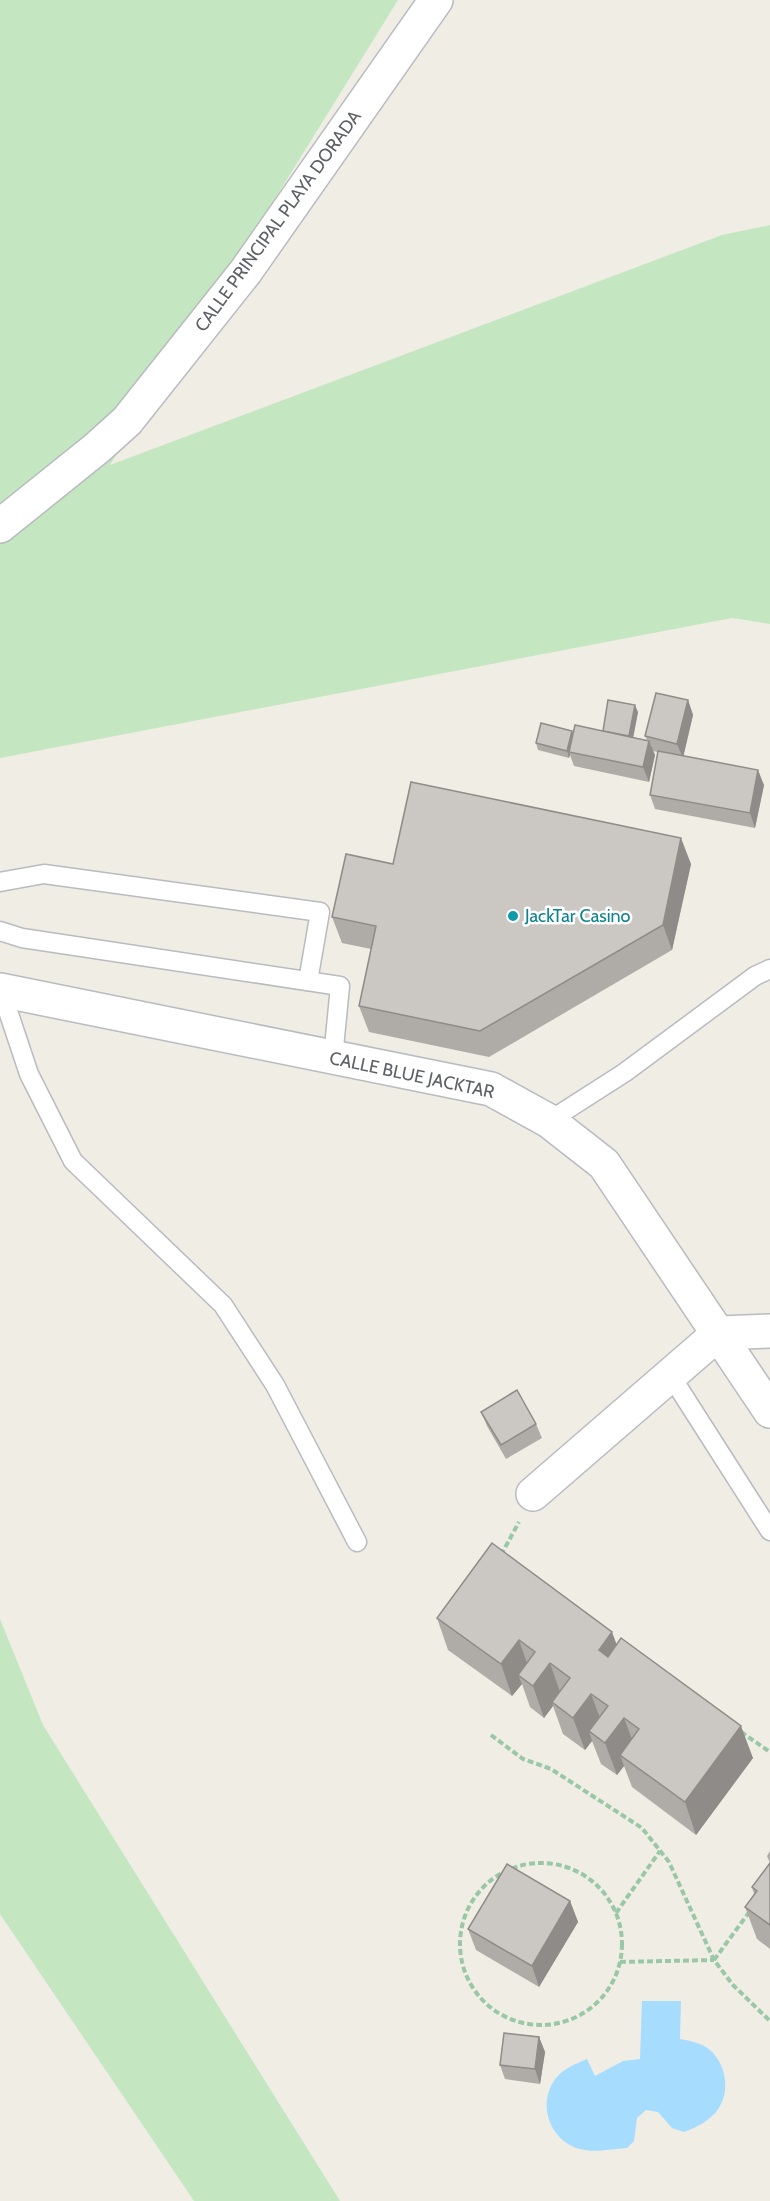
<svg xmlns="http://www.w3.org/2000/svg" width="770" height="2201" viewBox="0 0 770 2201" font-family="Cabin,sans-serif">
	<rect width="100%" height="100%" fill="#f0ede5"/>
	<g fill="#c4e7c2">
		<path d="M0,0H398L110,465L722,235L770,225V624L732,618L0,758Z"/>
		<path d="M0,1619L43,1725L340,2201H194L0,1914Z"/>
	</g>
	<path fill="#a6ddff" d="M642,2001H681L680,2039C691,2041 701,2043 710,2050C729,2067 731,2099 712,2116C704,2124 694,2128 684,2132L672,2128L658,2112L646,2110L637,2118L634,2141L627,2148C612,2149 594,2153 580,2149C550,2141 536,2104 556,2078C564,2068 576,2064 587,2059L595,2076L623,2061L640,2059Z"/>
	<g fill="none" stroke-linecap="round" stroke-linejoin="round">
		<g stroke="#b8bbbf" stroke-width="21">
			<g id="lane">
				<path d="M0,882L44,874L320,912L308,981"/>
				<path d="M0,931L22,938L340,986L333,1058"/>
				<path d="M1,990L29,1074L73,1161L223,1305L275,1385L357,1542"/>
				<path d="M549,1121L624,1073L755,976L770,969"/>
				<path d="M671,1376L770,1531"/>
			</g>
		</g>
		<g stroke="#b8bbbf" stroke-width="36">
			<g id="street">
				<path d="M0,526L97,448L127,421L246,271L436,0"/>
				<path d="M0,990L491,1089L549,1121L604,1164L770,1411"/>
				<path d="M533,1494L719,1333L770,1331"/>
			</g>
		</g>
		<g stroke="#9ac8a6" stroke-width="4" stroke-dasharray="6 3" stroke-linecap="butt">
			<path d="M501,1555L519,1522"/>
			<path d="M741,1732L770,1752"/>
			<path d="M491,1735L523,1759L551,1769L642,1828L669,1862L714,1960L733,1985L770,2021"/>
			<circle cx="541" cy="1944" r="81"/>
			<path d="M616,1913L660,1851"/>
			<path d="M714,1960L750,1911"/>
			<path d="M620,1962L714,1960"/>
		</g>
		<use href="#lane" stroke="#fff" stroke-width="18"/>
		<use href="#street" stroke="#fff" stroke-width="33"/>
	</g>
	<g fill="#afaba7">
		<path d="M688,700L693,715L683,756L764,785L755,828L655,809L650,795L658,752L653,751L655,755L649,782L574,766L570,755L569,758L538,750L536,743L573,734L603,731L638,712L633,737L647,740L645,736Z"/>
		<path d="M393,864H691L672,950L489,1057L369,1032L359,1006L371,949L342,943L332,917Z"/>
		<path d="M481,1412L536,1424L542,1438L506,1459L487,1426Z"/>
		<path d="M437,1618L617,1644L753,1758L696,1835L632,1787L624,1766L617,1775L601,1764L592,1741L585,1750L563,1734L553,1706L544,1718L530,1707L522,1684L512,1696L448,1650Z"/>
		<path d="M770,1851V1949L757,1939L745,1907L754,1894L752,1887L770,1863L767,1856Z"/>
		<path d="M570,1901L578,1922L539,1987L476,1950L468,1929Z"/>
		<path d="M539,2037L545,2052L540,2084L505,2079L500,2065Z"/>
	</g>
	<g fill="#8e8b88">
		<path d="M688,700L693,715L683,758L677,744Z"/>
		<path d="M635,705L638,712L632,744L629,736Z"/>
		<path d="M572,731L575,739L569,752L570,755L569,758L567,751Z"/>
		<path d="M649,741L655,755L649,782L643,767Z"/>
		<path d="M758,770L764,785L755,828L750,813Z"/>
		<path d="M681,838L691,864L672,950L663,925Z"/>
		<path d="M612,1632L624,1664L611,1682L599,1650Z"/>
		<path d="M519,1640L530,1672L518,1675L522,1684L512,1696L501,1664Z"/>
		<path d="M550,1663L561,1695L552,1702L553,1706L544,1718L533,1686Z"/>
		<path d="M591,1694L603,1726L589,1731L592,1741L585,1750L573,1718Z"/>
		<path d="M624,1718L636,1750L620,1755L624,1766L617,1775L605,1743Z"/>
		<path d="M741,1726L753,1758L696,1835L685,1802Z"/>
		<path d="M570,1901L578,1922L539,1987L532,1966Z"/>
		<path d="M539,2037L545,2052L540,2084L535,2069Z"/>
	</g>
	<g fill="#cbc7c2" stroke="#8e8b88" stroke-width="1.5">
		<path d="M656,693L688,700L677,744L645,736Z"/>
		<path d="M608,700L635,705L629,736L603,731Z"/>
		<path d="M541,723L572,731L567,751L536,743Z"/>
		<path d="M575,725L649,741L643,767L569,752Z"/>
		<path d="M658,751L758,770L750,813L650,795Z"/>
		<path d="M411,782L681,838L663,925L480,1031L359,1006L376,926L332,917L346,854L393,864Z"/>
		<path d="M517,1390L536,1424L501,1445L481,1412Z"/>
		<path d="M492,1543L612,1632L599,1650L608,1657L621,1638L741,1726L685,1802L620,1755L639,1729L624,1718L605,1743L589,1731L608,1706L591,1694L573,1718L552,1702L570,1678L550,1663L533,1686L518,1675L535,1652L519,1640L501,1664L437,1618Z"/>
		<path d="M770,1863V1925L745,1907L757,1891L752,1887Z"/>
		<path d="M507,1864L570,1901L532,1966L468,1929Z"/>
		<path d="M504,2033L539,2037L535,2069L500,2065Z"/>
	</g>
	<circle fill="#0f9aa8" stroke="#fff" stroke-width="2" cx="513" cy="916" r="6"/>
	<g text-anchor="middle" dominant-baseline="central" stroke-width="5" stroke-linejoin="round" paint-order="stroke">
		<g font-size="18" fill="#5d6166" stroke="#fff">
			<text transform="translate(278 221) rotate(-54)">CALLE PRINCIPAL PLAYA DORADA</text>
			<text transform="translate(412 1075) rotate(12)">CALLE BLUE JACKTAR</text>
		</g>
		<g font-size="18" fill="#0d838f" stroke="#fff" text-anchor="start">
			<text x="525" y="916">JackTar Casino</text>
		</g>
	</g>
</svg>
